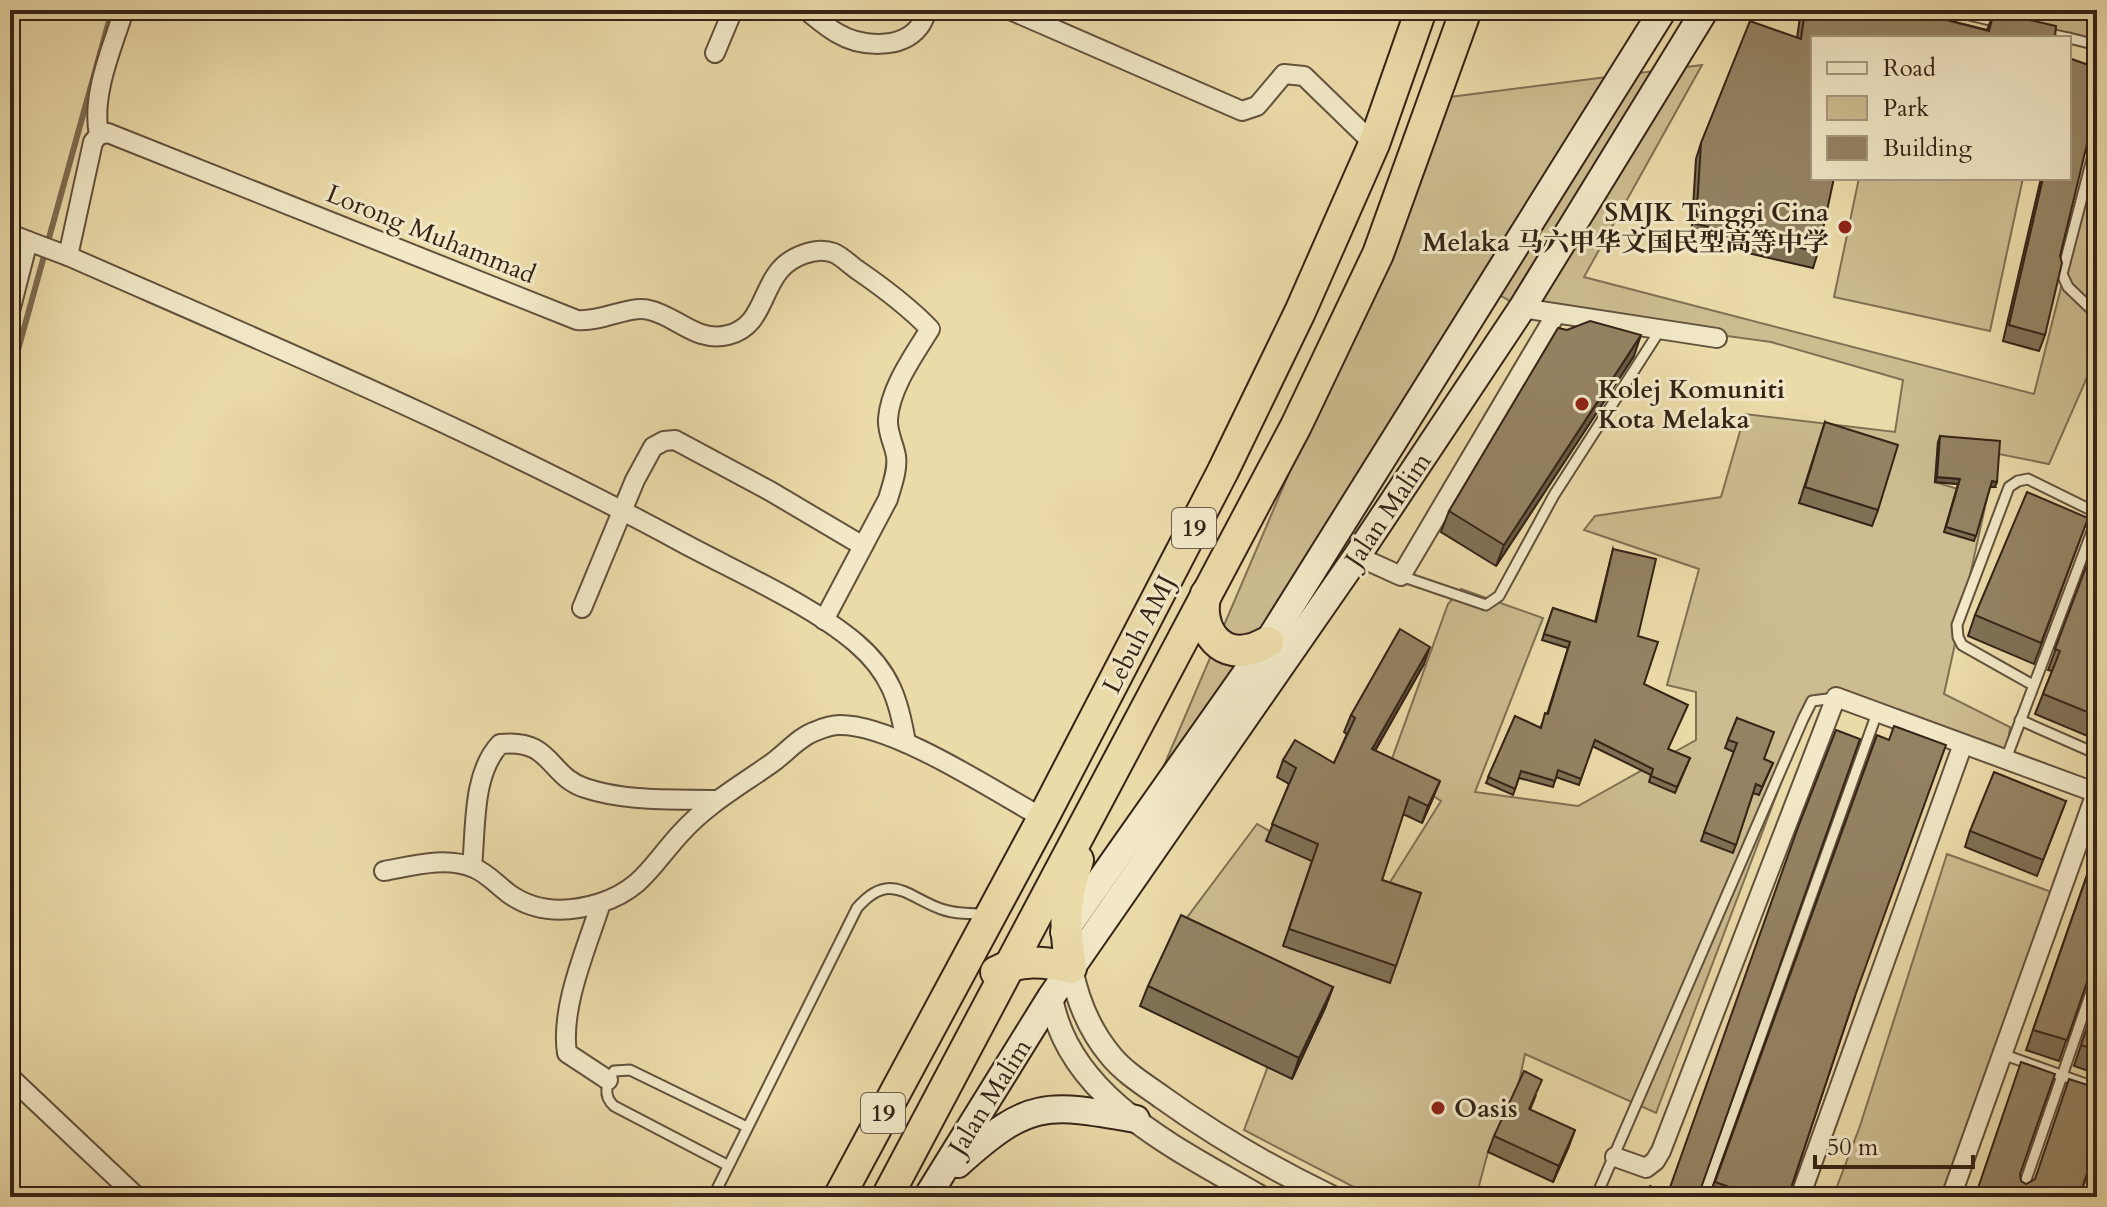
<svg xmlns="http://www.w3.org/2000/svg" width="2107" height="1207" viewBox="0 0 2107 1207" font-family="Cardo,'Noto Serif SC',serif">
	<rect width="100%" height="100%" fill="#ebdba9"/>
	<filter id="stains"><feTurbulence type="fractalNoise" baseFrequency=".0025" numOctaves="4"/><feColorMatrix values="0 0 0 0 .2 0 0 0 0 .09 0 0 0 0 .02 0 0 0 .5 -.17"/></filter>
	<radialGradient id="worn" r=".72"><stop offset=".6" stop-color="#630" stop-opacity="0"/><stop offset="1" stop-color="#630" stop-opacity=".3"/></radialGradient>
	<g fill="#ccbc90" stroke="#807054" stroke-width="2">
		<path d="M1951,10H2097V49Z"/>
		<path d="M1702,65L1584,277L2034,394L2097,146V379L2088,375L2049,464L1938,442L1935,482L1987,498L1944,694L2010,727L2006,759L1836,698L1812,701L1656,1113L1525,1054L1518,1087L1488,1152L1476,1197H1373L1244,1130L1295,994L1174,935L1257,824L1382,895L1441,801L1389,767L1448,604L1461,589L1543,618L1475,792L1578,806L1696,740V692L1667,685L1699,569L1584,530L1595,516L1721,497L1745,414L1895,432L1903,380L1771,342L1522,308L1489,289L1139,824L1450,97Z"/>
		<path d="M1859,178H2023L1990,331L1834,297Z"/>
		<path d="M1947,854L2060,895L1951,1197H1833L1860,1126Z"/>
	</g>
	<g fill="none" stroke-linecap="round" stroke-linejoin="round">
		<path stroke="#7d6c51" stroke-width="6" d="M10,379L112,10"/>
		<g stroke="#62513c" stroke-width="13">
			<g id="service">
				<path d="M1948,10L2003,23"/>
				<path d="M2045,33L2068,38"/>
				<path d="M2069,38L2097,45"/>
				<path d="M2091,309L2068,287L2062,274L2097,140"/>
				<path d="M1401,576L1486,605L1499,596L1554,495L1660,330"/>
				<path d="M2033,685L1962,645L1958,637L1957,625L2009,487L2018,481L2028,479L2097,513"/>
				<path d="M2020,720L2097,754"/>
				<path d="M2006,759L2097,518"/>
				<path d="M2002,1054L2097,1088"/>
				<path d="M727,1165L614,1106C602,1095 607,1084 614,1071L630,1070L747,1127"/>
				<path d="M713,1197L857,908C890,870 907,897 941,909C955,914 972,914 986,914"/>
				<path d="M1596,1197L1803,719L1812,701L1835,698"/>
				<path d="M1703,1197L1877,713"/>
				<path d="M2020,1197L2097,975"/>
			</g>
		</g>
		<g stroke="#62513c" stroke-width="22">
			<g id="minor">
				<path d="M806,10C816,18 826,27 837,33C860,47 901,50 919,27C923,22 925,15 928,10"/>
				<path d="M1010,10L1242,111L1257,106L1284,74L1304,76L1374,144"/>
				<path d="M715,53L733,10"/>
				<path d="M99,135C91,94 112,49 124,10"/>
				<path d="M10,234L28,241L10,311"/>
				<path d="M28,241L68,256C275,347 484,435 683,543C737,572 810,604 856,643C890,672 899,700 906,743"/>
				<path d="M68,256L93,142L99,135L108,133L577,320C604,322 628,305 649,310C677,316 696,343 728,335C761,327 761,293 779,271C790,257 816,246 834,253C843,257 851,266 859,271C885,289 908,306 930,329C914,355 890,388 888,419C887,432 894,444 896,456C898,470 892,485 888,499L824,620"/>
				<path d="M1522,308L1717,338"/>
				<path d="M1357,556L1401,576L1556,314"/>
				<path d="M582,608L635,480L653,447L664,441L675,440L770,491L863,546"/>
				<path d="M472,867C476,827 472,774 500,744C552,738 548,776 585,788C627,802 674,799 717,800"/>
				<path d="M384,871C412,866 446,856 474,868C487,873 496,884 508,893C535,913 568,913 600,903C643,889 653,863 681,833C707,804 741,785 772,763C786,753 800,736 816,731C823,728 833,725 840,725C895,725 992,790 1043,818"/>
				<path d="M601,903C587,947 560,1007 567,1053L608,1080"/>
				<path d="M10,1077L137,1197"/>
				<path d="M1615,1157L1646,1168L1655,1161L1661,1151L1836,697L2097,793"/>
				<path d="M1800,1197L1963,744"/>
				<path d="M1951,1197L2096,793"/>
				<path d="M2090,1197L2097,1179"/>
			</g>
		</g>
		<g stroke="#62513c" stroke-width="26">
			<g id="tertiary">
				<path d="M1071,968C1077,999 1090,1031 1111,1056C1125,1073 1145,1085 1163,1098C1216,1136 1273,1169 1331,1197"/>
				<path d="M1051,997C1068,1099 1180,1150 1260,1197"/>
			</g>
		</g>
		<g stroke="#352317" stroke-width="30">
			<g id="secondary">
				<path d="M1064,932L1268,642L1663,10"/>
				<path d="M958,1164C1029,1100 1045,1103 1136,1119"/>
				<path d="M927,1197L1051,997L1357,556L1522,308L1705,10"/>
			</g>
		</g>
		<g stroke="#352317" stroke-width="34">
			<g id="trunk">
				<path d="M1206,594C1197,623 1216,659 1251,649C1257,648 1263,644 1268,642"/>
				<path d="M996,972C1020,959 1045,961 1071,968C1064,925 1064,901 1078,860"/>
				<path d="M839,1197L1043,818L1223,471L1300,312L1374,144L1421,10"/>
				<path d="M887,1197L1296,426L1378,254L1466,10"/>
			</g>
		</g>
		<use href="#service" stroke="#f2e8c7" stroke-width="9"/>
		<use href="#minor" stroke="#f2e8c7" stroke-width="18"/>
		<use href="#tertiary" stroke="#f2e8c7" stroke-width="22"/>
		<use href="#secondary" stroke="#f2e8c7" stroke-width="26"/>
		<use href="#trunk" stroke="#ebdba9" stroke-width="30"/>
	</g>
	<g fill="#7f7155" stroke="#352317" stroke-width="2">
		<path d="M1801,10H1908L1987,30L1994,12L2055,38H1813L1818,252L1813,268L1691,240L1696,159L1701,143L1797,38Z"/>
		<path d="M2041,178H2069L2060,256L2045,335L2039,351L2003,341Z"/>
		<path d="M1634,356L1496,566L1441,532L1449,511Z"/>
		<path d="M1825,422L1878,510L1872,526L1799,503Z"/>
		<path d="M1940,436L1995,487H1990L1974,541L1944,532L1958,484L1935,482L1938,442Z"/>
		<path d="M2088,518L2034,664L1968,636L1975,615Z"/>
		<path d="M2097,538V740L2035,714L2052,671L2048,670Z"/>
		<path d="M1613,549L1638,636L1644,684L1668,749L1690,758L1675,793L1649,782L1651,775L1592,746L1579,785L1556,777L1553,787L1519,778L1513,795L1486,783L1515,716L1540,728L1547,714L1568,648L1542,640L1553,608L1595,622Z"/>
		<path d="M1424,664L1375,751L1433,798L1422,823L1403,814L1382,880L1421,893L1390,983L1283,946L1312,861L1266,841L1289,784L1277,777L1283,760L1334,763L1347,734L1344,732L1351,715Z"/>
		<path d="M1737,718L1764,759L1773,763L1759,795L1753,793L1733,853L1701,841L1734,752L1725,748Z"/>
		<path d="M1877,735L1855,996L1788,1197H1709Z"/>
		<path d="M2066,801L2037,876L1965,847L1970,831Z"/>
		<path d="M2097,846L2090,972L2059,1061L2026,1050Z"/>
		<path d="M1148,986L1333,987L1325,1008L1292,1079L1140,1006Z"/>
		<path d="M2097,998V1074L2074,1066Z"/>
		<path d="M1536,1095L1530,1110L1569,1146L1553,1182L1488,1152L1494,1136Z"/>
	</g>
	<g fill="#685c45" stroke="#352317" stroke-width="2">
		<path d="M1641,335L1634,356L1496,566L1504,545Z"/>
		<path d="M1937,477L1960,479L1958,484L1935,482Z"/>
		<path d="M1992,481L1997,482L1995,487H1990Z"/>
		<path d="M1430,647L1424,664L1366,766L1372,749Z"/>
		<path d="M1440,781L1433,798L1422,823L1428,806Z"/>
		<path d="M2097,953V969L2090,973Z"/>
		<path d="M1333,987L1325,1008L1292,1079L1299,1058Z"/>
		<path d="M1575,1130L1569,1146L1553,1182L1559,1166Z"/>
	</g>
	<g fill="#948363" stroke="#352317" stroke-width="2">
		<path d="M1805,10H1908L1989,31L1994,12L2056,26L2055,38H1813V178H1834L1818,252L1696,224L1701,143L1750,21L1801,39Z"/>
		<path d="M2069,58L2097,68V103L2060,256L2062,263L2045,335L2009,325L2043,178H2069Z"/>
		<path d="M1590,321L1641,335L1504,545L1449,511L1558,328L1567,330Z"/>
		<path d="M1825,422L1898,445L1878,510L1805,487Z"/>
		<path d="M1940,436L2000,441L1997,482L1992,481L1976,536L1946,527L1960,479L1937,477Z"/>
		<path d="M2027,492L2088,518L2041,643L1975,615Z"/>
		<path d="M2097,538V716L2043,694L2060,651L2055,649Z"/>
		<path d="M1613,549L1656,559L1638,636L1658,642L1644,684L1688,705L1668,749L1690,758L1677,787L1651,776L1653,769L1595,740L1581,779L1558,770L1555,781L1521,771L1515,789L1488,777L1515,716L1541,728L1545,713L1548,714L1570,642L1544,634L1553,608L1596,622Z"/>
		<path d="M1400,629L1430,647L1372,749L1440,781L1428,806L1409,797L1382,880L1421,893L1396,966L1289,929L1318,844L1272,824L1296,768L1283,760L1295,740L1334,763L1355,718L1351,715Z"/>
		<path d="M1737,718L1774,732L1764,759L1773,763L1762,787L1756,784L1736,845L1704,832L1737,743L1728,740Z"/>
		<path d="M1894,726L1946,745L1855,996L1788,1197H1757L1715,1182L1877,735L1889,740Z"/>
		<path d="M1836,730L1860,739L1701,1188L1698,1187L1694,1197H1646L1650,1186L1668,1193L1797,830Z"/>
		<path d="M1994,772L2066,801L2043,860L1970,831Z"/>
		<path d="M2097,847V953L2067,1040L2033,1030Z"/>
		<path d="M1181,915L1333,987L1299,1058L1148,986Z"/>
		<path d="M2097,999V1051L2081,1045Z"/>
		<path d="M2021,1062L2055,1074L2020,1174L2021,1181L2026,1184L2035,1179L2069,1079L2097,1088V1144L2079,1197H1975Z"/>
		<path d="M1524,1071L1542,1080L1529,1109L1575,1130L1559,1166L1494,1136Z"/>
	</g>
	<g fill="#8f2418" stroke="#f2e8c7" stroke-width="3">
		<circle cx="1845" cy="227" r="8"/>
		<circle cx="1582" cy="404" r="8"/>
		<circle cx="1438" cy="1108" r="8"/>
	</g>
	<g text-anchor="middle" dominant-baseline="central" stroke-width="6" stroke-linejoin="round" paint-order="stroke">
		<g fill="#f2e8c7" stroke="#6e5e4c" stroke-width="2">
			<rect x="1172" y="508" width="44" height="40" rx="6"/>
			<rect x="861" y="1093" width="44" height="40" rx="6"/>
		</g>
		<g font-size="24" font-weight="bold" fill="#352317">
			<text x="1194" y="528">19</text>
			<text x="883" y="1113">19</text>
		</g>
		<g font-size="26" font-weight="bold" fill="#352317" stroke="#f2e8c7" text-anchor="start">
			<text x="1829" y="212" text-anchor="end">SMJK Tinggi Cina<tspan x="1829" dy="30">Melaka 马六甲华文国民型高等中学</tspan></text>
			<text x="1598" y="389">Kolej Komuniti<tspan x="1598" dy="30">Kota Melaka</tspan></text>
			<text x="1454" y="1108">Oasis</text>
		</g>
		<g font-size="26" fill="#352317" stroke="#f2e8c7">
			<text transform="translate(431 234) rotate(22)">Lorong Muhammad</text>
			<text transform="translate(1388 510) rotate(-56)">Jalan Malim</text>
			<text transform="translate(1139 634) rotate(-63)">Lebuh AMJ</text>
			<text transform="translate(990 1097) rotate(-58)">Jalan Malim</text>
		</g>
	</g>
	<rect width="2107" height="1207" fill="none" stroke="#ebdba9" stroke-width="40"/>
	<rect x="12" y="12" width="2083" height="1183" fill="none" stroke="#352317" stroke-width="4"/>
	<rect x="20" y="20" width="2067" height="1167" fill="none" stroke="#352317" stroke-width="2"/>
	<rect x="1811" y="36" width="260" height="144" fill="#f2e8c7" stroke="#a69981" stroke-width="2"/>
	<rect x="1827" y="62" width="40" height="12" fill="#f2e8c7" stroke="#a69981" stroke-width="2"/>
	<text x="1883" y="76" font-size="24" fill="#352317">Road</text>
	<rect x="1827" y="96" width="40" height="24" fill="#ccbc90" stroke="#a69981" stroke-width="2"/>
	<text x="1883" y="116" font-size="24" fill="#352317">Park</text>
	<rect x="1827" y="136" width="40" height="24" fill="#948363" stroke="#a69981" stroke-width="2"/>
	<text x="1883" y="156" font-size="24" fill="#352317">Building</text>
	<path d="M1815 1155v12h158v-12" fill="none" stroke="#352317" stroke-width="4"/>
	<text x="1827" y="1155" font-size="24" fill="#352317" stroke="#f2e8c7" stroke-width="6" paint-order="stroke">50 m</text>
	<rect width="100%" height="100%" filter="url(#stains)"/>
	<rect width="100%" height="100%" fill="url(#worn)"/>
</svg>
